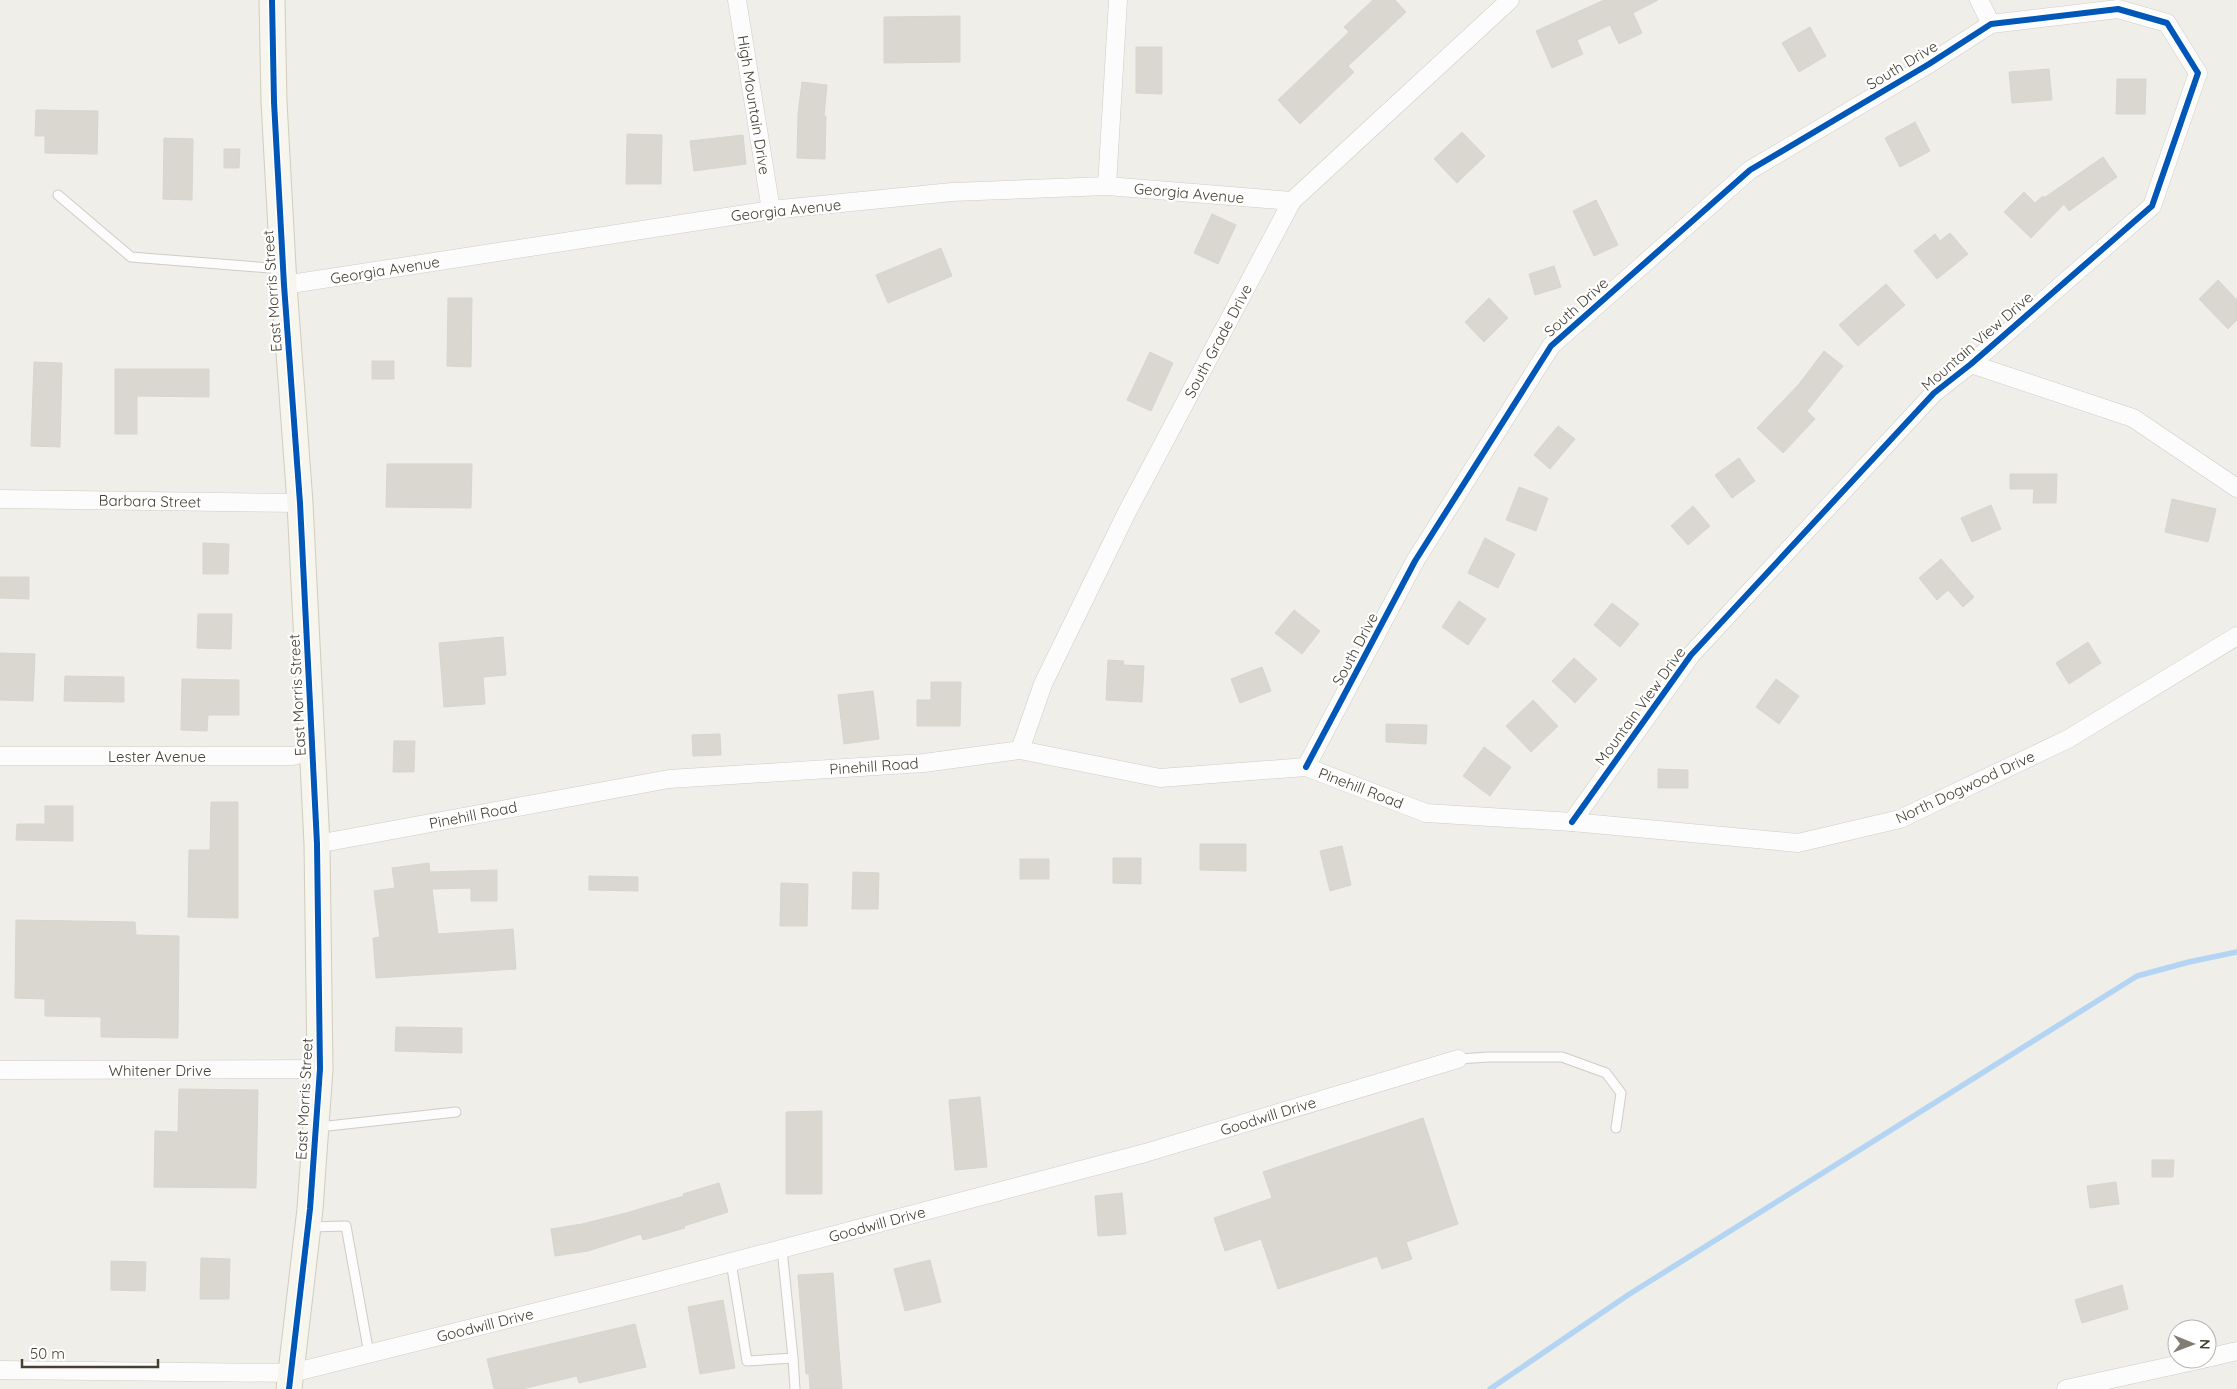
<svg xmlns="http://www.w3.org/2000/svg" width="2237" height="1389" viewBox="0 0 2237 1389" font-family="Quicksand,sans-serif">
	<rect width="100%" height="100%" fill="#f0eee8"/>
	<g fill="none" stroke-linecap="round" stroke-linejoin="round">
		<path stroke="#b3d4f2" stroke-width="5.5" d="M1490,1389L1628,1295L2137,976L2189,962L2237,952"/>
	</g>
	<g fill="#d9d7d0" stroke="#d8d5ce">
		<path d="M1373,0H1395L1406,12L1348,66L1354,72L1300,124L1278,100L1349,32L1344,27Z"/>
		<path d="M1604,0H1658L1633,13L1642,33L1619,44L1610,25L1577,40L1583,54L1552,68L1536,31Z"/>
		<path d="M960,16V62L884,63V17Z"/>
		<path d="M1810,27L1826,56L1799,72L1782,43Z"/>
		<path d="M1136,47H1162V94L1136,93Z"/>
		<path d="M2049,69L2052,100L2012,103L2009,72Z"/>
		<path d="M2117,79H2146L2145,114H2116Z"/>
		<path d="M802,82L827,85L824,116H826L825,159L797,158L798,114Z"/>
		<path d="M36,110L98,111L97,154L45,153V136H35Z"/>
		<path d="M1915,122L1930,151L1900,167L1885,138Z"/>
		<path d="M1462,132L1485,156L1457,183L1434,159Z"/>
		<path d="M627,134L662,135L661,184H626Z"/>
		<path d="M743,135L746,164L694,171L690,141Z"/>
		<path d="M164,138L193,139L192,200L163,199Z"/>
		<path d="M224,149H240L239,168H224Z"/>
		<path d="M2103,157L2117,177L2069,211L2064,204L2031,238L2004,212L2024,192L2035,203L2043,196L2044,198Z"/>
		<path d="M1596,200L1618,245L1594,256L1573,211Z"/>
		<path d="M1212,214L1236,225L1218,264L1194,253Z"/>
		<path d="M1950,233L1968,254L1937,279L1914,251L1935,234L1940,241Z"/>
		<path d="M941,248L952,276L888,303L876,275Z"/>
		<path d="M1554,266L1561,287L1535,295L1529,274Z"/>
		<path d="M2218,280L2237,300V320L2228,329L2199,299Z"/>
		<path d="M1886,284L1905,305L1858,346L1839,325Z"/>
		<path d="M448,298H472L471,367L447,366Z"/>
		<path d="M1489,298L1508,318L1484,342L1465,322Z"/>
		<path d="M1824,351L1843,366L1807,411L1815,419L1783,453L1757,428L1799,384Z"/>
		<path d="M1150,352L1173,363L1151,411L1127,400Z"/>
		<rect x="372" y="361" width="22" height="18"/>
		<path d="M34,362L62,363L60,447L31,446Z"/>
		<path d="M115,369H209V397L137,396V434H115Z"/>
		<path d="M1558,426L1575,439L1550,469L1534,455Z"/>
		<path d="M1739,458L1755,481L1732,498L1715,475Z"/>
		<path d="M387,464H472L471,508L386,507Z"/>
		<path d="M2010,474H2057L2056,503H2033L2034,489H2010Z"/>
		<path d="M1519,487L1548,498L1536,531L1506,520Z"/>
		<path d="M2172,499L2216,509L2208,542L2165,532Z"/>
		<path d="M1991,505L2001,529L1972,542L1961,518Z"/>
		<path d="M1693,506L1710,526L1688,545L1671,526Z"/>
		<path d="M1485,538L1515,554L1498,588L1468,573Z"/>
		<path d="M203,543L229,544L228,574H203Z"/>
		<path d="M1941,559L1974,597L1963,607L1948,590L1937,600L1919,578Z"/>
		<path d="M0,577H29V599L0,598Z"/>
		<path d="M1459,601L1486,619L1468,645L1442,627Z"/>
		<path d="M1612,603L1639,624L1620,647L1594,625Z"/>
		<path d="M1294,610L1320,631L1302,654L1275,633Z"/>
		<path d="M198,614H232L231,649L197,648Z"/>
		<path d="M503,637L506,675L483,677L485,704L444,707L439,643Z"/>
		<path d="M2088,642L2101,663L2069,684L2056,663Z"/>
		<path d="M0,653L35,654L33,701L0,700Z"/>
		<path d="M1574,658L1597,679L1575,703L1552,681Z"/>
		<path d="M1108,660L1124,661L1123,665L1144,666L1142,702L1106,700Z"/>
		<path d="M1262,667L1271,691L1240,703L1231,679Z"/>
		<path d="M65,676L124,677V702L64,701Z"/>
		<path d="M182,679L239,680V715H208L207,731L181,730Z"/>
		<path d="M1776,679L1799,696L1779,724L1756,707Z"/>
		<path d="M931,682H961L960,726H917V700H931Z"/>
		<path d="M873,691L879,739L844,744L838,695Z"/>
		<path d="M1533,700L1558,726L1531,752L1506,726Z"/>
		<path d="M1386,724L1427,725L1426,744L1386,742Z"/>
		<path d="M720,734L721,755L693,756L692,735Z"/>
		<path d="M394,741H415L414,772H393Z"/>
		<path d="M1484,747L1511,767L1490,796L1463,776Z"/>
		<path d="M1658,769L1688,770V788H1658Z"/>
		<path d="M211,802H238V918L188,917L189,850H210Z"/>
		<path d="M45,806H73V841L16,840L17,824H45Z"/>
		<path d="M1200,844H1246V871L1200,870Z"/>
		<path d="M1342,846L1351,885L1330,891L1320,851Z"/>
		<path d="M1113,858H1141V884L1113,883Z"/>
		<rect x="1020" y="859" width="29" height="20"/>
		<path d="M429,863L430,872L497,870V901H471V888L432,889L438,934L513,929L516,969L376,978L373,938L380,937L374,891L395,888L392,868Z"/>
		<path d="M853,872L879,873L878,909H852Z"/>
		<path d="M589,876L638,877V891L589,890Z"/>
		<path d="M781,883L808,884L807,926H780Z"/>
		<path d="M16,920L135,922L136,935L179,936L178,1038L101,1037V1017L45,1016V999L15,998Z"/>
		<path d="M396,1027L462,1028V1053L395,1051Z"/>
		<path d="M179,1089L258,1090L256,1188L154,1187L155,1131L178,1132Z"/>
		<path d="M980,1097L987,1167L955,1170L949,1100Z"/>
		<path d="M822,1111V1194H786V1112Z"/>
		<path d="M1423,1118L1458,1224L1406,1242L1412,1259L1382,1269L1377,1256L1278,1289L1261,1239L1225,1251L1214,1218L1272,1198L1263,1172Z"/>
		<path d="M2152,1160H2174L2173,1177H2152Z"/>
		<path d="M2116,1182L2119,1204L2090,1208L2087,1186Z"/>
		<path d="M719,1183L728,1212L684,1226L685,1228L643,1240L641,1234L588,1251L555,1256L551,1229L582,1224L626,1213L684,1196L683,1194Z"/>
		<path d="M1122,1193L1126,1234L1098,1236L1095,1196Z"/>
		<path d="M201,1258L230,1259L229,1299H200Z"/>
		<path d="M930,1260L941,1302L905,1311L894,1269Z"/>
		<path d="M111,1261L146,1262L145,1291L111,1290Z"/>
		<path d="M833,1273L842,1389H810L809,1374H806L798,1275Z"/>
		<path d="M2122,1285L2128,1309L2082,1323L2075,1300Z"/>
		<path d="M723,1300L735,1368L700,1374L688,1307Z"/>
		<path d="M635,1324L646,1367L579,1383L577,1376L522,1389H494L487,1359Z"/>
	</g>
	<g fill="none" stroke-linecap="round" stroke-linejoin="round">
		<g stroke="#ceccc5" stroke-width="11">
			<g id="service">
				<path d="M58,195L131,257L283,269"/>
				<path d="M1458,1059L1489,1057H1562L1606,1073L1621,1093L1616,1128"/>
				<path d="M319,1127L456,1112"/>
				<path d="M309,1227L346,1226L369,1354"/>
				<path d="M731,1262L747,1361L793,1358L782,1249"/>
				<path d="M793,1358L795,1389"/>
			</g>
		</g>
		<g stroke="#ceccc5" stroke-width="19">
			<g id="minor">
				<path d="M737,0L771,210"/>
				<path d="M1979,0L1991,24"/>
				<path d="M1107,186L1118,0"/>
				<path d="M284,285L771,210L952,192L1107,186L1292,201"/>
				<path d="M1971,364L2133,418L2237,488"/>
				<path d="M0,499L300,503"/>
				<path d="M1020,750L1043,684L1127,512L1292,201L1510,0"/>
				<path d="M0,756H293L312,750"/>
				<path d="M1306,767L1415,561L1551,346L1750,170L1929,64L1991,24L2118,9L2167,23L2198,73L2152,206L1971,364L1934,393L1691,655L1572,822"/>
				<path d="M317,844L669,779L924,763L1020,750L1160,778L1306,767L1426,813L1572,822L1798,843L1900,819L2068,739L2237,636"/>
				<path d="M0,1070L320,1069"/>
				<path d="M2207,1358L2237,1351"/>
				<path d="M0,1370L292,1373L648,1284L1145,1153L1458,1059"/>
				<path d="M2066,1389L2203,1359"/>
			</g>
		</g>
		<g stroke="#d0ccbe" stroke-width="27">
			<path id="secondary" d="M272,0L274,102L284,285L300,503L317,844L320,1069L310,1209L289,1389"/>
		</g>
		<use href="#service" stroke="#fdfcfc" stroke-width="9"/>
		<use href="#minor" stroke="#fdfcfc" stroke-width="18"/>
		<use href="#secondary" stroke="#f6f5ee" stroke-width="25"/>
		<g stroke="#fff" stroke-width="9">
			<g id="cycleway">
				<path d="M272,0L274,102L284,285L300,503L317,844L320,1069L310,1209L289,1389"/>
				<path d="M1306,767L1415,561L1551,346L1750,170L1929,64L1991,24L2118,9L2167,23L2198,73L2152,206L1971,364L1934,393L1691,655L1572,822"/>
			</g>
		</g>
		<use href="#cycleway" stroke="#0057b8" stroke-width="6"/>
	</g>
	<g text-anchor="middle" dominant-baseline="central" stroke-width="4.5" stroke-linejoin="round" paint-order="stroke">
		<g font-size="15" fill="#464033" stroke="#fff">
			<text transform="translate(1902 65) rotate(-31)">South Drive</text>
			<text transform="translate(754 105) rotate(81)">High Mountain Drive</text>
			<text transform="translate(1189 193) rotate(5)">Georgia Avenue</text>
			<text transform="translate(786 210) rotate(-6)">Georgia Avenue</text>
			<text transform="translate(385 270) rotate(-9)">Georgia Avenue</text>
			<text transform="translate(272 291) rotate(-94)">East Morris Street</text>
			<text transform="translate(1576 307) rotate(-42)">South Drive</text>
			<text transform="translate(1218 341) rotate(-62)">South Grade Drive</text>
			<text transform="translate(1977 341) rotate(-41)">Mountain View Drive</text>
			<text transform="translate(150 501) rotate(1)">Barbara Street</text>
			<text transform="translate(1355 649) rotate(-62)">South Drive</text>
			<text transform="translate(297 695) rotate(-93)">East Morris Street</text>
			<text transform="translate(1640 706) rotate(-54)">Mountain View Drive</text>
			<text x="157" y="756">Lester Avenue</text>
			<text transform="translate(874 766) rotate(-4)">Pinehill Road</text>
			<text transform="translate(1965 787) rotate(-25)">North Dogwood Drive</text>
			<text transform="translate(1361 788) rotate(21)">Pinehill Road</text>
			<text transform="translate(473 815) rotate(-11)">Pinehill Road</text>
			<text x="160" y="1070">Whitener Drive</text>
			<text transform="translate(304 1099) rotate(-87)">East Morris Street</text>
			<text transform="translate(1268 1116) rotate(-17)">Goodwill Drive</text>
			<text transform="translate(877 1224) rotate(-15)">Goodwill Drive</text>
			<text transform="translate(485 1325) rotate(-14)">Goodwill Drive</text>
		</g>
	</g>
	<g transform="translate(2192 1344) rotate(91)"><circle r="24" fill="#ffffff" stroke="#b5b3ad"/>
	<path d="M0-4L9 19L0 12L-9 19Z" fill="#827d72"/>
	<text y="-8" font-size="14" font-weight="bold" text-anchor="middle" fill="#464033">N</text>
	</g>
	<path d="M22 1359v8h136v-8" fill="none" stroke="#464033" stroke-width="2.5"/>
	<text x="30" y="1359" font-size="15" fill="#464033" stroke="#ffffff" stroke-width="4" paint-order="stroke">50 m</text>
</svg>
